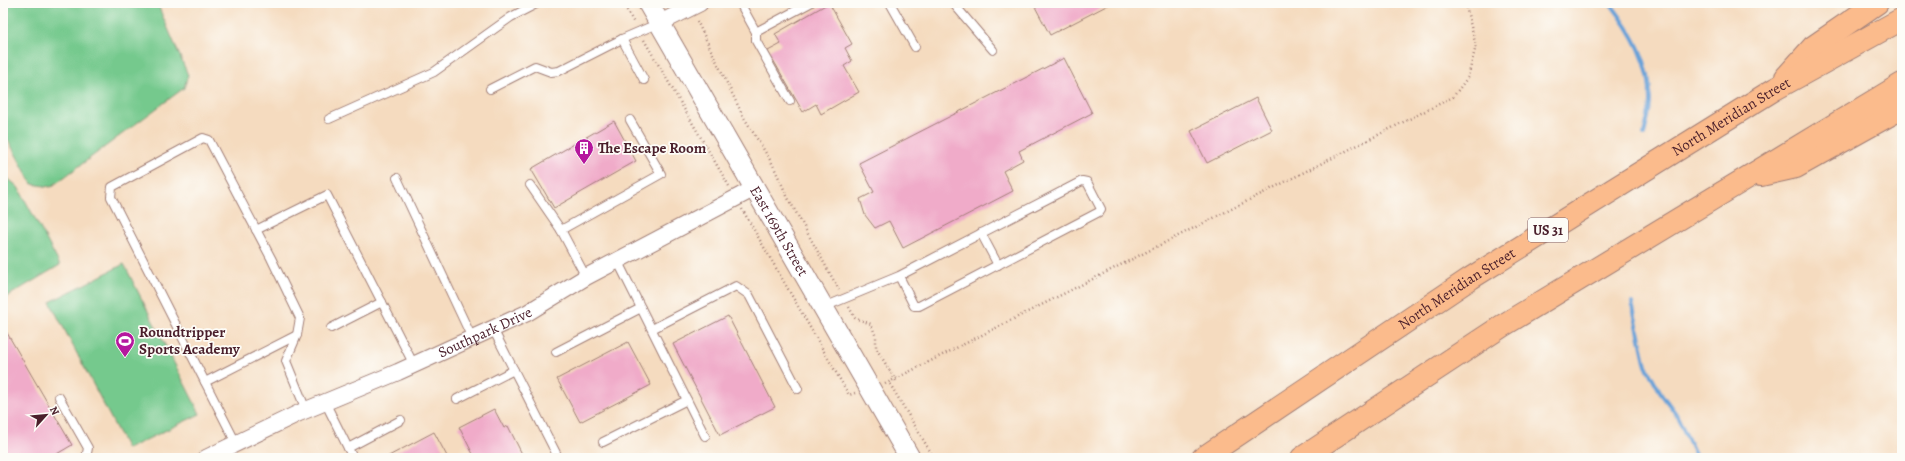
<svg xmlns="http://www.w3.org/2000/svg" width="1905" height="461" viewBox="0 0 1905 461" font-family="Alegreya,serif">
	<rect width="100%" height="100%" fill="#fdfcf7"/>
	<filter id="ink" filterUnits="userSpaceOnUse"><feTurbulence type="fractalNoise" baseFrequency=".025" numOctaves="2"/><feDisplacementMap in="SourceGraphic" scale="8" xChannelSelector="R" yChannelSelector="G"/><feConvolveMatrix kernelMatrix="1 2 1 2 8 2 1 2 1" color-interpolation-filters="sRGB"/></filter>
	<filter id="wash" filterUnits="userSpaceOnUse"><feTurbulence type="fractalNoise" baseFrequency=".012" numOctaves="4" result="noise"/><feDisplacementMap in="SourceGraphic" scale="16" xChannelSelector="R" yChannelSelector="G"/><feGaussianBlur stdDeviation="0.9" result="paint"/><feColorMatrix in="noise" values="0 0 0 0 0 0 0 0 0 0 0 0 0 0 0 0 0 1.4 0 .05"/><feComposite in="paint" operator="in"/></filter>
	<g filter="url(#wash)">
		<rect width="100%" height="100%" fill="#f5dbbf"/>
		<g fill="#75c98d" stroke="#60745c">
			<path d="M3,3H157L188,75L184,88L51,187L32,184L3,131Z"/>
			<path d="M3,174L18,187L60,265L3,299Z"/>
			<path d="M124,264L200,414L127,449L50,302Z"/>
		</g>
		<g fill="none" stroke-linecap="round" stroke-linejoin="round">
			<g stroke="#69a2d8" stroke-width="4">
				<path d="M1610,3C1632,31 1652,64 1650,101C1650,112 1646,124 1644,135"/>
				<path d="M1632,303L1646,366L1662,395L1676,414L1697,458"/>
			</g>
		</g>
		<g id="blocks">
			<g fill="#f0abc9">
				<path d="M829,3L852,44L845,48L852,61L844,66L859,92L821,114L816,104L803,112L768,51L781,44L775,34Z"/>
				<path d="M1033,3H1112L1050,35Z"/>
				<path d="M1064,58L1092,113L1019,151L1023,160L1003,171L1013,191L903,248L889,221L875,228L865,215L860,199L874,192L859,163Z"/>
				<path d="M1256,98L1272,130L1207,163L1191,131Z"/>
				<path d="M614,121L636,161L554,208L531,169Z"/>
				<path d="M728,316L775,407L720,435L673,344Z"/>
				<path d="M3,326L72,445L50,458H3Z"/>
				<path d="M628,342L651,385L580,422L557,379Z"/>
				<path d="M494,409L504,428L508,426L524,458H475L459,427Z"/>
				<path d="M434,432L448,458H385Z"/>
			</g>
		</g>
	</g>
	<g filter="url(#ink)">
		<use href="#blocks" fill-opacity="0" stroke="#a07d75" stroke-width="1"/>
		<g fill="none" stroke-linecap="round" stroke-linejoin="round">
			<g stroke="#a07d75" stroke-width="10">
				<g id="service">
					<path d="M740,3L756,32V41L790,101"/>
					<path d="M890,3L915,47"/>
					<path d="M953,3L993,50"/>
					<path d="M756,32L810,3"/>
					<path d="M622,39L644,80"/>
					<path d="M490,89L535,66L551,72L559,71L622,39L659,23"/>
					<path d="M329,119L434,72L511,17L538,3"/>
					<path d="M397,178L472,338"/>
					<path d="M530,185L561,230L586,277"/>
					<path d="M256,230L327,195L414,365"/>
					<path d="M561,230L661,174L630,120"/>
					<path d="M981,233L998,265"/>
					<path d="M617,260L705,436"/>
					<path d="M824,307L899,276L1082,181L1087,182L1101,209L1099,212L919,306H914L899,276"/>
					<path d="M331,328L382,302"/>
					<path d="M493,329L558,457"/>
					<path d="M652,329L736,286L749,295L798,389"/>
					<path d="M556,352L641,308"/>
					<path d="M205,382L297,335"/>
					<path d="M59,397L88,448L86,458"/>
					<path d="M457,399L514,370"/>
					<path d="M325,402L353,458"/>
					<path d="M603,442L687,400"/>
					<path d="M236,443L111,197L112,187L203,138L209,140L271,258L300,318L297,335L286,361L306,410"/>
					<path d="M348,448L401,420"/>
				</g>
			</g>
			<g stroke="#a07d75" stroke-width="18">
				<g id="minor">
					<path d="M660,23L700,3"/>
					<path id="s1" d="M206,458L299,413L398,372L527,313L586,277L755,188"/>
				</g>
			</g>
			<g stroke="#a07d75" stroke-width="22">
				<g id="tertiary">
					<path id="s2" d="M648,3L910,458"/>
				</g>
			</g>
			<g stroke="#a07d75" stroke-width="24">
				<g id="motorway">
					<path d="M1786,77L1813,47L1877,3"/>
					<path d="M1761,175L1796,167L1902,108"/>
					<path id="s3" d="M1203,458L1471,278L1775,89L1902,19"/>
					<path d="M1302,458L1502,326L1902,84"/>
				</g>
			</g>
			<g stroke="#a07d75" stroke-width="2.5" stroke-dasharray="1 3" stroke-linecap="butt">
				<path d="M623,3L634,23"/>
				<path d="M697,21L743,116L772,163L788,198L839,290"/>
				<path d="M644,40L729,186"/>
				<path d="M742,209L849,395L855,393"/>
				<path d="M849,307L855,318L871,324L876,337V348L896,381"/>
				<path d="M885,384L1453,97L1468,77L1476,46L1465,3"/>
				<path d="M890,384L934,458"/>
			</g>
			<use href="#service" stroke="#fff" stroke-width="8"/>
			<use href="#minor" stroke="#fff" stroke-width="16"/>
			<use href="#tertiary" stroke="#fff" stroke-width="20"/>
			<use href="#motorway" stroke="#fbbb8c" stroke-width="22"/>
		</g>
	</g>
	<defs>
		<g id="building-pin" transform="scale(1)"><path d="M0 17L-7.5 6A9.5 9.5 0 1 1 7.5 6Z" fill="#b5179e" stroke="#fdfcf7"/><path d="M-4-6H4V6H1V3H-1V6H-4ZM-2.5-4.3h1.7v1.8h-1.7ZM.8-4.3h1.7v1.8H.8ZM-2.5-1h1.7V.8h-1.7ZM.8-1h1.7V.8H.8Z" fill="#fff"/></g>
		<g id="stadium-pin" transform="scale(1)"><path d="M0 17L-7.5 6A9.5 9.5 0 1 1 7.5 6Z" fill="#b5179e" stroke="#fdfcf7"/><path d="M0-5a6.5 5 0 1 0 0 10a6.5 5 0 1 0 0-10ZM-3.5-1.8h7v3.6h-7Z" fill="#fff"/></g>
	</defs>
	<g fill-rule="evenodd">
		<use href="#building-pin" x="584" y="148"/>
		<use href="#stadium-pin" x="125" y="341"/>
	</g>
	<g text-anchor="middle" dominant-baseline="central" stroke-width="3.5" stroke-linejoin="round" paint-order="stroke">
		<rect fill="#fdfcf7" stroke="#806168" stroke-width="1" x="1528" y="218" width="40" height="24" rx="3"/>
		<g font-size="14" font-weight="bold" fill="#4a1f2b">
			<text x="1548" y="230">US 31</text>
		</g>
		<g font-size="15" fill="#4a1f2b" stroke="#fdfcf7">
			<text stroke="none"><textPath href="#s3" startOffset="629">North Meridian Street</textPath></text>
			<text stroke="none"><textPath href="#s2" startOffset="263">East 169th Street</textPath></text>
			<text stroke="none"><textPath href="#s3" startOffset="305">North Meridian Street</textPath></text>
			<text stroke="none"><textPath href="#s1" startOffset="306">Southpark Drive</textPath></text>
		</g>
		<g font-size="15" font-weight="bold" fill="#4a1f2b" stroke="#fdfcf7" text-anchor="start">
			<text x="598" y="148">The Escape Room</text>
			<text x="139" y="332">Roundtripper<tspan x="139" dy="17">Sports Academy</tspan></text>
		</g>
	</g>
	<rect width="1905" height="461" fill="none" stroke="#fdfcf7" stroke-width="16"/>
	<g transform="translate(46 415) rotate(63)" stroke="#fdfcf7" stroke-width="3" paint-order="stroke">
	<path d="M0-3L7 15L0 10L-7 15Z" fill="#4a1f2b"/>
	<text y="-6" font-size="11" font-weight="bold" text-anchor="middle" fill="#4a1f2b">N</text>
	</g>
</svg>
